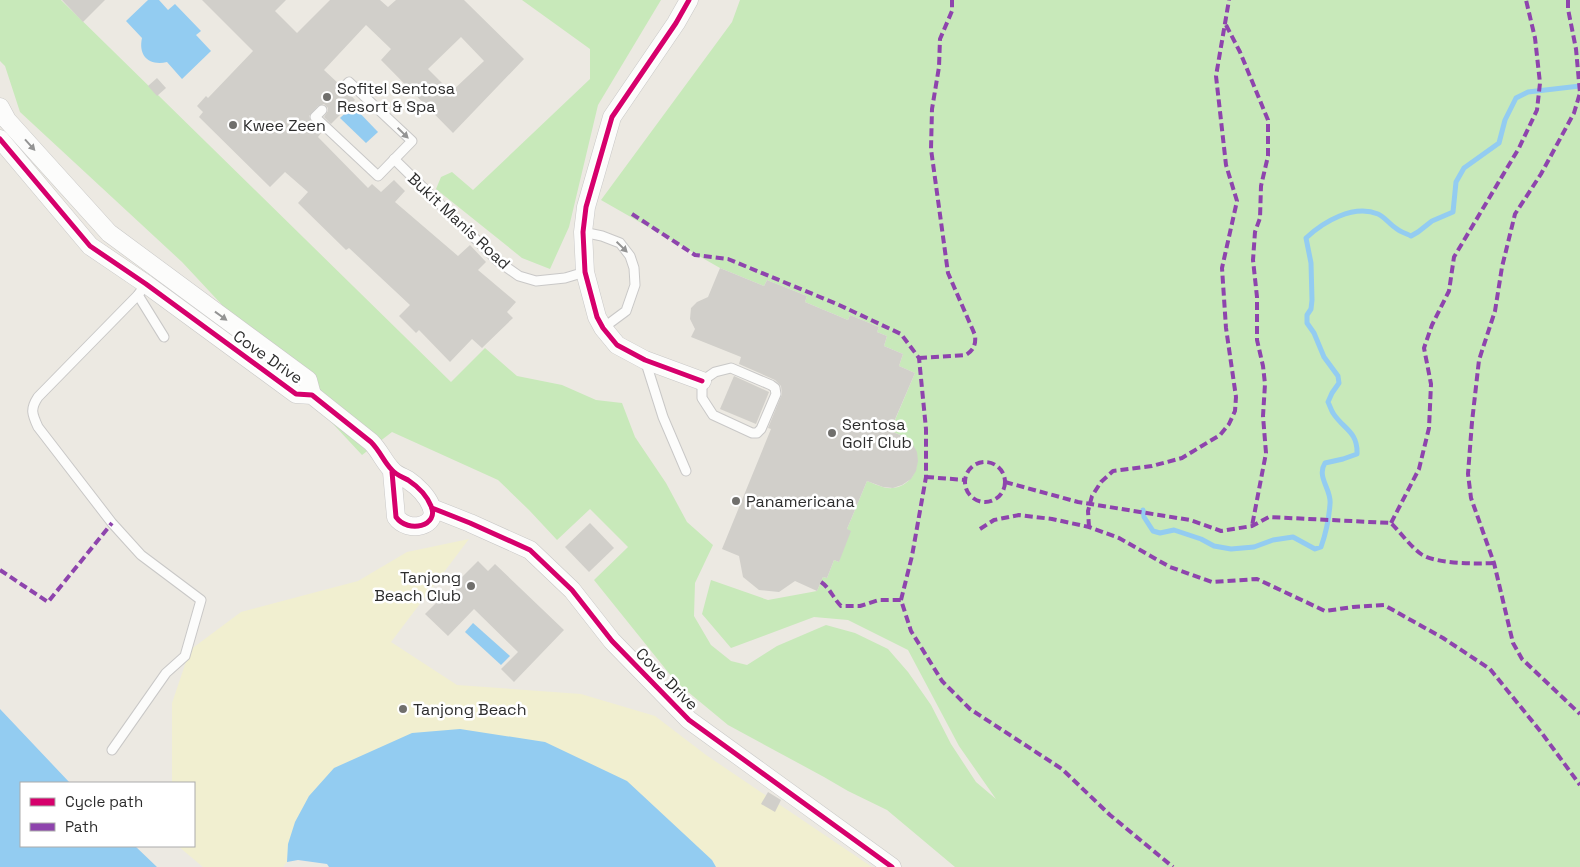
<svg xmlns="http://www.w3.org/2000/svg" width="1580" height="867" viewBox="0 0 1580 867" font-family="'Space Grotesk',sans-serif">
	<rect width="100%" height="100%" fill="#ece9e2"/>
	<g fill="#c8e9ba">
		<path d="M0,0H61L451,382L485,348L517,376L562,385L596,400L622,403L635,437L666,483L687,522L713,545L695,583L694,616L711,645L731,661L747,665L777,646L826,625L855,633L888,649L908,672L931,705L951,744L976,782L996,799L959,746L908,650L848,620L814,617L731,648L702,614L711,580L768,600L817,591L823,577L827,578L834,560L839,562L847,529L867,481C875,484 884,489 893,488C914,486 924,461 912,444C907,436 895,433 886,429L895,420L915,373L899,366L903,354L884,346L887,336L877,332L879,327L850,315L848,320L805,302L807,296L767,280L764,286L720,268L601,200L732,22L740,0H1580V867H955L887,810L848,791L824,777L728,725L676,682L594,580L628,547L590,509L557,540L529,510L498,480L392,432L362,455L182,262L20,112L5,66L0,61Z"/>
		<path d="M522,0H661L598,105L569,227L550,269L522,258L436,189L441,177L452,172L473,190L590,79V49Z"/>
	</g>
	<path fill="#f1efd0" d="M469,539L391,642L457,685L581,694L655,716L706,755L872,867H716L712,860L287,856V862L283,867H203L178,846H194V783H172V703L190,650L241,612L358,581L407,552Z"/>
	<g fill="#93ccf1">
		<path d="M148,0H159L168,10L175,4L201,31L196,35L211,51L182,79L167,62C149,66 138,56 142,38L126,21Z"/>
		<path d="M353,106L378,132L366,143L340,118Z"/>
		<path d="M473,623L510,656L501,665L465,632Z"/>
		<path d="M0,709L70,783H21V846H135L157,867H0Z"/>
		<path d="M460,729L545,742L627,781L712,860L716,867H329L327,864L298,860L287,862L288,844L295,822L309,796L334,768L412,733Z"/>
	</g>
	<g fill="none" stroke-linecap="round" stroke-linejoin="round">
		<path stroke="#93ccf1" stroke-width="5" d="M1143,510L1144,517L1153,531L1160,533L1174,530L1201,539L1214,546L1231,549L1254,547L1273,540L1293,537L1315,549L1321,547C1326,533 1329,518 1330,504C1332,490 1316,477 1325,463L1343,459L1357,454C1358,431 1343,429 1333,413C1331,410 1330,406 1328,402L1332,393L1339,383L1338,376L1324,357L1314,333L1307,323V315L1311,309L1312,300L1311,263L1306,238C1323,222 1353,204 1378,214C1385,217 1390,225 1397,229C1401,232 1407,234 1411,236L1418,232L1432,221L1453,212L1456,182L1464,168L1499,143L1505,120L1516,98L1528,92L1580,86"/>
	</g>
	<g fill="#d1cfca" fill-rule="evenodd">
		<path d="M62,0H105L83,22Z"/>
		<path d="M202,0H286L275,11L297,33L330,0H380L388,7L396,0H464L524,59L453,133L381,60L391,49L366,25L324,70L339,84L337,89L339,93L344,94L348,92L355,100L331,124L324,117L328,111V108L324,104L318,106L309,116L311,122L322,132L318,137L368,188L372,184L381,192L394,180L405,191L395,202L458,256L470,245L486,262L478,270L516,302L507,312L513,318L482,348L472,339L450,362L419,330L416,333L399,316L410,305L349,248L346,250L298,203L308,192L285,172L270,187L199,117L203,112L197,106L206,96L208,98L253,51ZM461,37L484,61L451,92L428,69Z"/>
		<path d="M157,78L166,88L157,96L148,86Z"/>
		<path d="M720,268L764,286L767,280L807,296L805,302L848,320L850,315L879,327L877,332L887,336L884,346L903,354L899,366L915,373L890,431L903,436L912,443L917,452L918,461L916,471L911,479L902,485L893,488L883,487L867,481L847,529L851,531L839,562L834,560L827,578L823,577L817,591L795,581L779,592L759,590L743,577L739,556L722,549L771,429L768,428L782,394L781,386L775,380L739,364L741,357L691,337L695,329L690,319L691,308L697,302L708,297Z"/>
		<path d="M734,376L769,392L756,424L720,409Z"/>
		<path d="M590,523L614,548L589,572L565,547Z"/>
		<path d="M478,561L488,571L495,564L564,630L514,682L501,669L518,652L474,609L448,636L425,614Z"/>
		<path d="M768,792L781,800L775,812L761,804Z"/>
	</g>
	<g fill="none" stroke-linecap="round" stroke-linejoin="round">
		<g stroke="#c9c8c7" stroke-width="11">
			<g id="lane">
				<path d="M322,110L315,117L378,176L412,141L349,82L343,88"/>
				<path d="M394,159L499,262L519,276L536,281L565,278L585,272"/>
				<path d="M583,232L602,236L620,243L630,256L634,268L635,285L626,311L603,328"/>
				<path d="M138,295L164,337"/>
				<path d="M645,360L663,417L686,471"/>
				<path d="M731,368L771,385L775,388L776,394L761,429L757,433H752L713,415L702,398V381L715,372Z"/>
				<path d="M112,750L166,673L185,656L201,600L141,555L112,523L38,427C32,414 30,409 38,397L138,295L146,284"/>
			</g>
		</g>
		<g stroke="#c9c8c7" stroke-width="19">
			<g id="street">
				<path d="M689,0L676,23L612,117L586,207L583,232L585,272L597,317L603,328L617,345L645,360L702,381"/>
				<path d="M0,107L7,120L109,233L308,380L312,395"/>
				<path d="M0,139L90,246L146,284L296,394L312,395L371,442C380,451 384,462 392,470C396,475 403,477 408,480C417,486 427,496 431,506C440,526 408,534 396,517L392,472"/>
				<path d="M432,508L470,523L530,550L572,590L612,641L689,720L892,867"/>
			</g>
		</g>
		<use href="#lane" stroke="#fcfcfb" stroke-width="9"/>
		<use href="#street" stroke="#fcfcfb" stroke-width="18"/>
		<g stroke="#8e44ad" stroke-width="4" stroke-dasharray="8 4" stroke-linecap="butt">
			<path d="M1568,0V9L1576,49L1580,93L1574,113L1541,174L1515,214L1502,267L1495,311L1479,360L1472,422L1468,474L1471,498L1494,563L1513,643L1522,659L1580,714"/>
			<path d="M1226,25L1240,52L1268,120V156L1261,186L1260,218L1255,232L1253,260L1257,297V340L1263,366L1265,384L1263,416L1266,453L1252,526"/>
			<path d="M632,214L695,255L728,259L837,304L901,334L919,358L926,429V477L912,556L901,600L911,631L942,681L970,709L1062,769L1110,815L1173,867"/>
			<path d="M919,358L966,355C974,350 976,344 975,335L948,273L931,149L932,109L939,67L940,39L952,11V0"/>
			<circle cx="985" cy="482" r="20"/>
			<path d="M926,477L966,480"/>
			<path d="M1005,482L1078,502L1190,520L1221,531L1252,526L1269,517L1391,523C1401,533 1410,546 1421,554C1435,564 1477,564 1494,563"/>
			<path d="M1391,523L1419,469L1429,428L1431,384L1424,348L1432,325L1449,291L1454,257L1519,148L1537,110L1540,83L1535,38L1526,0"/>
			<path d="M1089,527L1088,511L1092,496L1101,482L1113,471L1152,466L1182,458L1220,435L1229,424L1235,411L1236,397L1226,328L1222,268L1237,201L1226,165L1216,76L1229,0"/>
			<path d="M980,529L994,520L1019,515L1052,519L1089,527L1119,538L1170,567L1212,582L1257,579L1325,611L1353,607L1384,605L1443,638L1490,669L1541,732L1580,785"/>
			<path d="M0,570L48,602L112,523"/>
			<path d="M821,582C830,588 833,598 841,606H860L879,600H901"/>
		</g>
		<g stroke="#fff" stroke-width="8">
			<g id="cycleway">
				<path d="M689,0L676,23L612,117L586,207L583,232L585,272L597,317L603,328L617,345L645,360L702,381"/>
				<path d="M0,139L90,246L146,284L296,394L312,395L371,442C380,451 384,462 392,470C396,475 403,477 408,480C417,486 427,496 431,506C440,526 408,534 396,517L392,472"/>
				<path d="M432,508L470,523L530,550L572,590L612,641L689,720L892,867"/>
			</g>
		</g>
		<use href="#cycleway" stroke="#d6006c" stroke-width="5"/>
	</g>
	<defs><path id="oneway-solid" d="M-6-.8H1V-3.2L6.5 0L1 3.2V.8H-6Z" transform="scale(1.25)"/></defs>
	<g fill="#949494">
		<use href="#oneway-solid" transform="translate(403 133) rotate(44)"/>
		<use href="#oneway-solid" transform="translate(30 145) rotate(48)"/>
		<use href="#oneway-solid" transform="translate(622 247) rotate(44)"/>
		<use href="#oneway-solid" transform="translate(221 316) rotate(36)"/>
	</g>
	<g fill="#706f6c" stroke="#fff" stroke-width="2">
		<circle cx="327" cy="97" r="5"/>
		<circle cx="233" cy="125" r="5"/>
		<circle cx="832" cy="433" r="5"/>
		<circle cx="736" cy="501" r="5"/>
		<circle cx="471" cy="586" r="5"/>
		<circle cx="403" cy="709" r="5"/>
	</g>
	<g text-anchor="middle" dominant-baseline="central" stroke-width="5" stroke-linejoin="round" paint-order="stroke">
		<g font-size="16" fill="#2d2d2d" stroke="#fff" text-anchor="start">
			<text x="337" y="88">Sofitel Sentosa<tspan x="337" dy="18">Resort &amp; Spa</tspan></text>
			<text x="243" y="125">Kwee Zeen</text>
			<text x="842" y="424">Sentosa<tspan x="842" dy="18">Golf Club</tspan></text>
			<text x="746" y="501">Panamericana</text>
			<text x="461" y="577" text-anchor="end">Tanjong<tspan x="461" dy="18">Beach Club</tspan></text>
			<text x="413" y="709">Tanjong Beach</text>
		</g>
		<g font-size="16" fill="#2d2d2d" stroke="#fff">
			<text transform="translate(459 221) rotate(43)">Bukit Manis Road</text>
			<text transform="translate(268 357) rotate(35)">Cove Drive</text>
			<text transform="translate(667 679) rotate(45)">Cove Drive</text>
		</g>
	</g>
	<rect x="20" y="782" width="175" height="65" fill="#ffffff" stroke="#ababab"/>
	<rect x="30" y="798" width="25" height="8" fill="#d6006c" stroke="#ababab"/>
	<text x="65" y="807" font-size="15" fill="#2d2d2d">Cycle path</text>
	<rect x="30" y="823" width="25" height="8" fill="#8e44ad" stroke="#ababab"/>
	<text x="65" y="832" font-size="15" fill="#2d2d2d">Path</text>
</svg>
